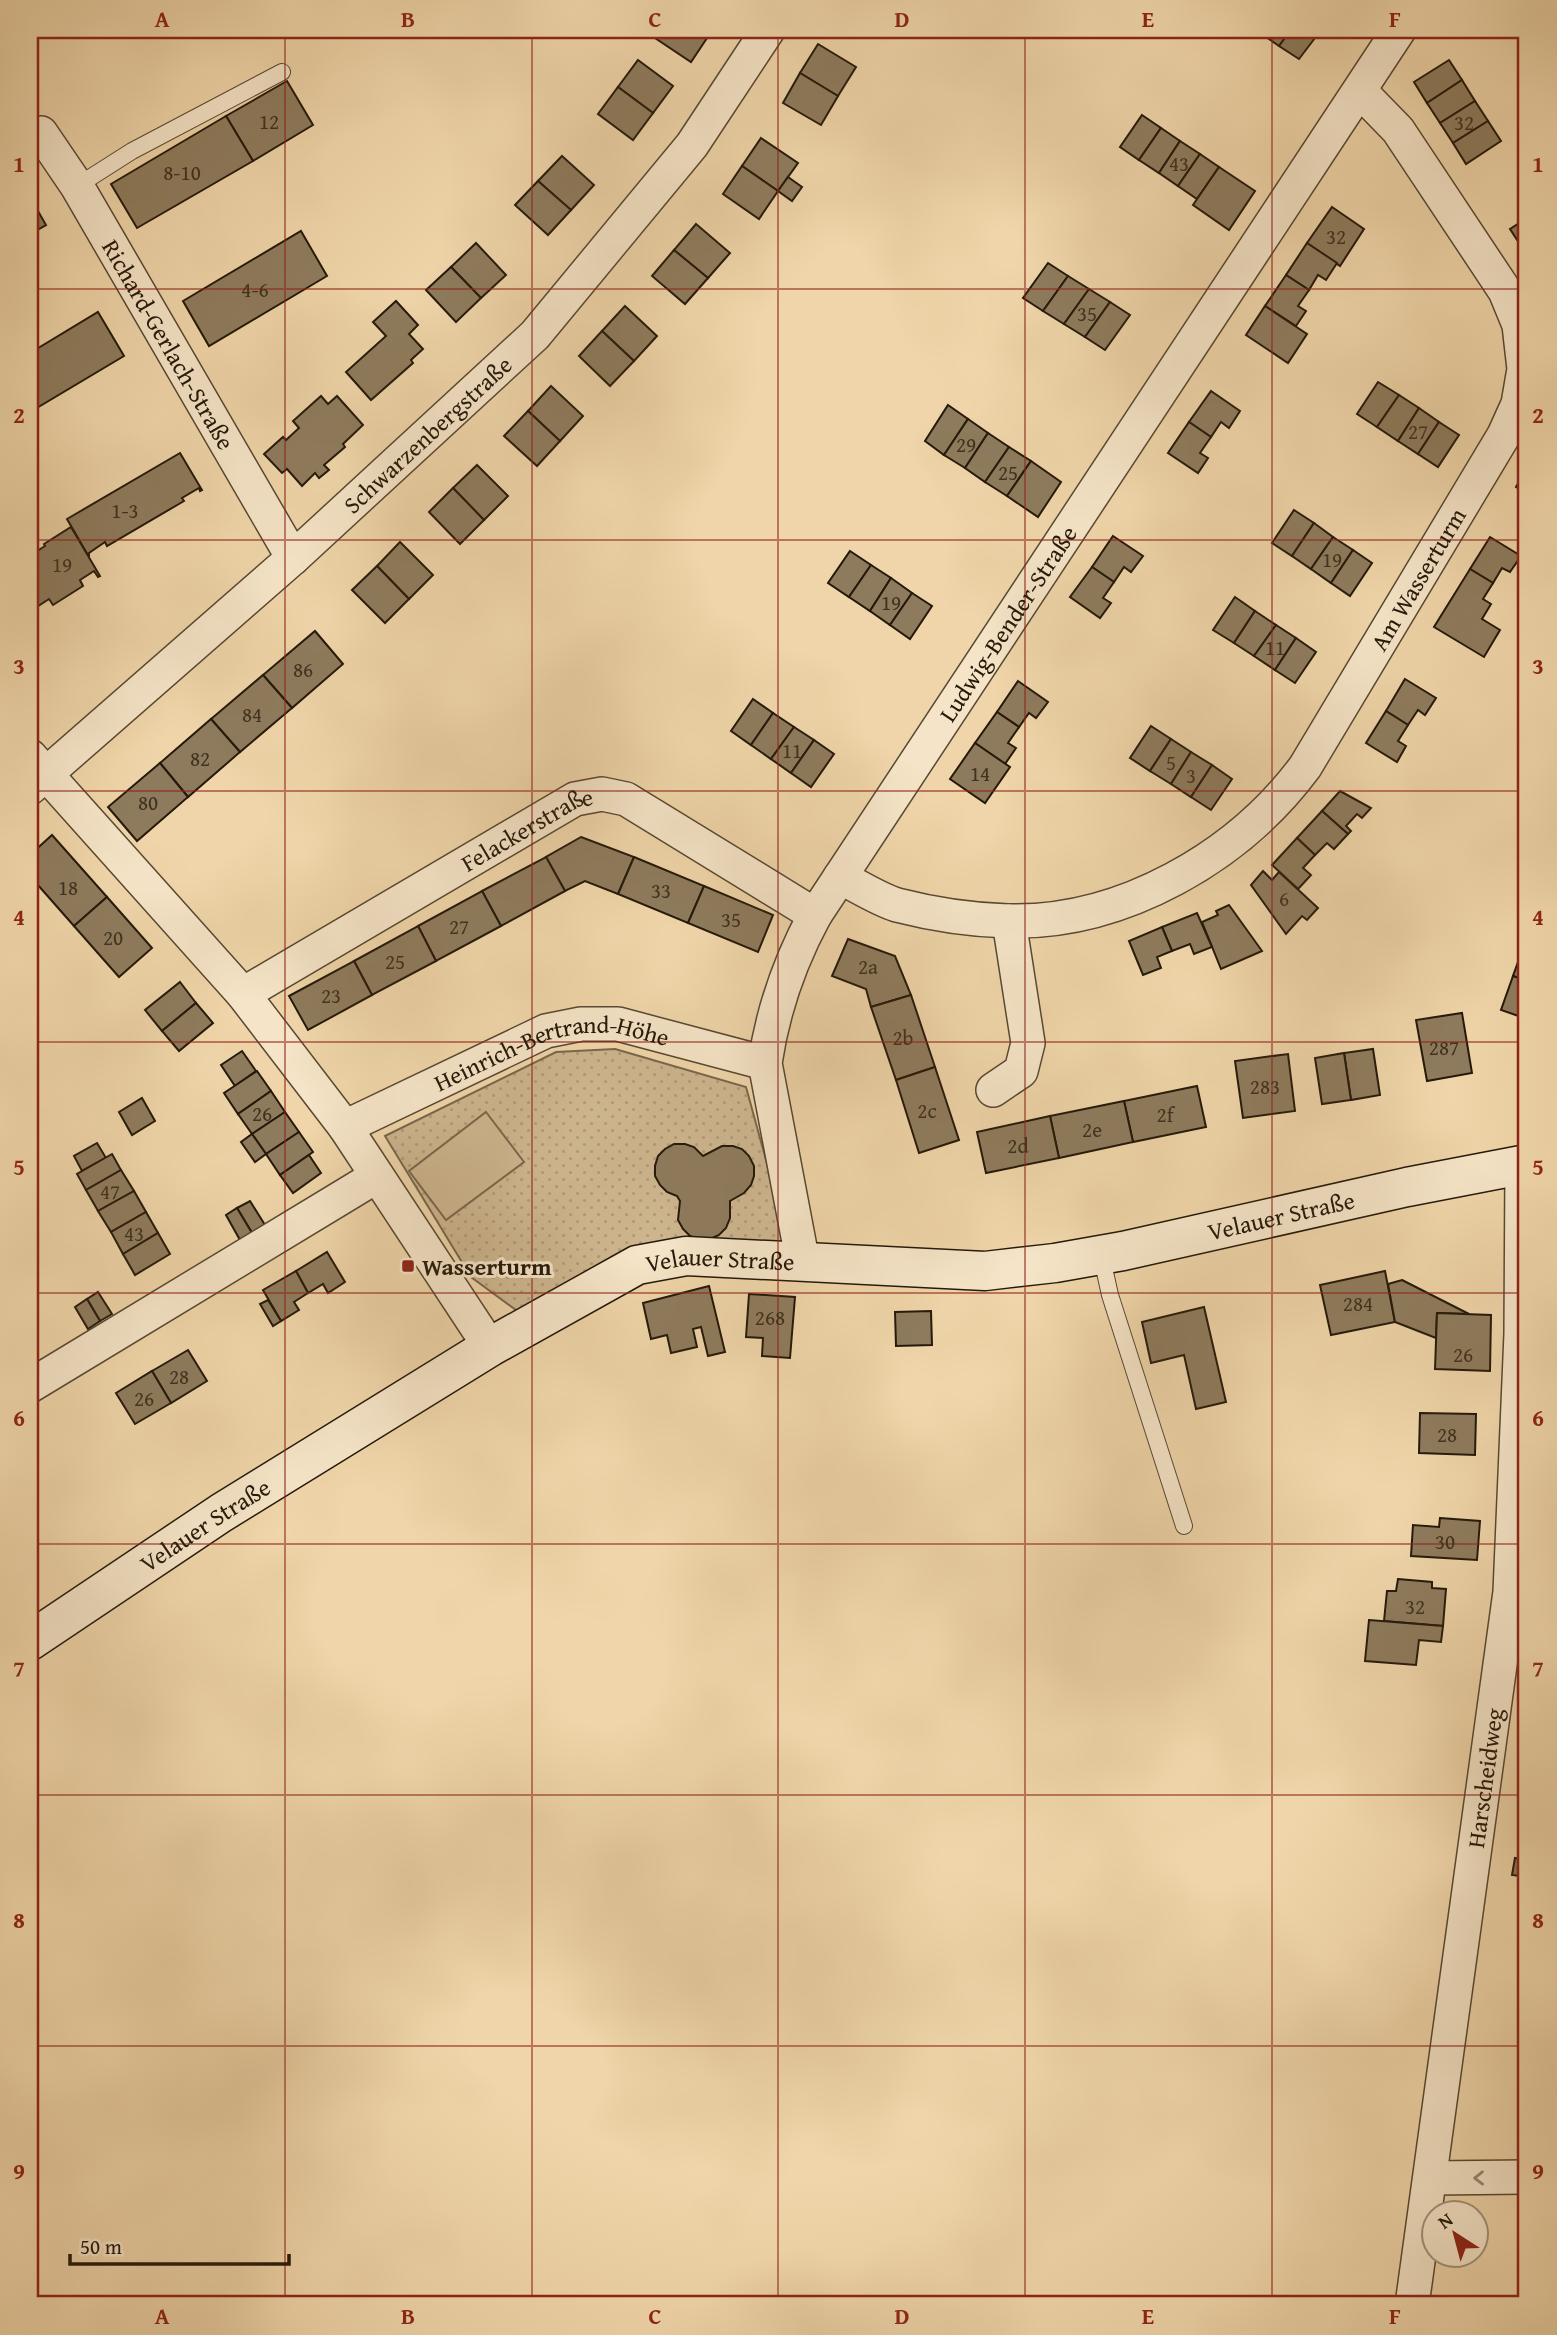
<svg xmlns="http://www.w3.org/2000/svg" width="1557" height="2335" viewBox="0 0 1557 2335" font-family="'Gentium Book Plus',serif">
	<defs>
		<pattern id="grass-dots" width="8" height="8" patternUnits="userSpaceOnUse" patternTransform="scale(1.75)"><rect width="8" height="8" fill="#cdb58e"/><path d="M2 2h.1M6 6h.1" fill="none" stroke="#b09b79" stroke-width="1.8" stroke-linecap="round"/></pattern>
	</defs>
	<rect width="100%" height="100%" fill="#efd5a9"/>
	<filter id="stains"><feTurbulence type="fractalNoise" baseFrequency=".00286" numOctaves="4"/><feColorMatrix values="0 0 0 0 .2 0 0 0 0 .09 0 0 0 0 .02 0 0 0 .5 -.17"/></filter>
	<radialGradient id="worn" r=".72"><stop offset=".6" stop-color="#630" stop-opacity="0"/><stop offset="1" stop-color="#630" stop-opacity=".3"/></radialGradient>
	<path fill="url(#grass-dots)" stroke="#79674c" stroke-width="2" d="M615,1049L746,1087L789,1244L520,1313L471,1277L385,1136L556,1052Z"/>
	<path fill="#cdb58e" stroke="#79674c" stroke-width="2" d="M486,1112L524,1162L446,1220L409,1171Z"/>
	<g fill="#8e7b5d" stroke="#25190a" stroke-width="2">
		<path d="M656,30H708L711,32L691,62L652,36Z"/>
		<path d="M1261,30H1291L1279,46L1259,32Z"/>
		<path d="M1291,30H1321L1299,59L1279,46Z"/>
		<path d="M818,44L856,67L838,96L800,73Z"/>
		<path d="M638,60L673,86L653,113L618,87Z"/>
		<path d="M1449,60L1462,80L1427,103L1414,82Z"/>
		<path d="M800,73L838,96L821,125L783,103Z"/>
		<path d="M1462,80L1475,101L1440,123L1427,103Z"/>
		<path d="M287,81L313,125L253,161L226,116Z"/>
		<path d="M618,87L653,113L633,140L598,114Z"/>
		<path d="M1475,101L1488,121L1453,143L1440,123Z"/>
		<path d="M1142,115L1161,128L1139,160L1120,147Z"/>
		<path d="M226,116L253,161L137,228L111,184Z"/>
		<path d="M1488,121L1501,141L1466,164L1453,143Z"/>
		<path d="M1161,128L1180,141L1159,173L1139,160Z"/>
		<path d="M761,138L798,163L778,191L742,166Z"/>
		<path d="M1180,141L1200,154L1178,186L1159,173Z"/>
		<path d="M1200,154L1219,167L1197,199L1178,186Z"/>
		<path d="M562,156L594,185L571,210L538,181Z"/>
		<path d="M742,166L778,191L759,219L723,194Z"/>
		<path d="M1219,167L1255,191L1229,230L1193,205Z"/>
		<path d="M788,177L802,187L792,201L778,191Z"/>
		<path d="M538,181L571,210L548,235L515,205Z"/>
		<path d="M30,197L46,225L30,234Z"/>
		<path d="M1332,207L1364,229L1340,266L1307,243Z"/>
		<path d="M1527,218V246L1523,249L1510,229Z"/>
		<path d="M696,224L730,253L708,278L674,250Z"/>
		<path d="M301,231L327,276L209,346L183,301Z"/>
		<path d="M476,243L506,275L481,298L451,267Z"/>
		<path d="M1307,243L1337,263L1326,280L1318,275L1309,290L1286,275Z"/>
		<path d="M674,250L708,278L685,304L652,276Z"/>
		<path d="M1048,263L1068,276L1043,311L1023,298Z"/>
		<path d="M451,267L481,298L456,322L426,290Z"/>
		<path d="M1286,275L1309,290L1298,306L1306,311L1296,326L1265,306Z"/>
		<path d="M1068,276L1089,289L1064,324L1043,311Z"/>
		<path d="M1089,289L1110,302L1085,337L1064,324Z"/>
		<path d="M396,301L418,325L409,334L423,349L411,360L413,363L371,400L346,372L386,336L373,322Z"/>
		<path d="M1110,302L1130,315L1105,350L1085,337Z"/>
		<path d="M625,306L657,336L634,361L602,331Z"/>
		<path d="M1265,306L1307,334L1288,363L1246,335Z"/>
		<path d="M98,312L124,356L30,412V353Z"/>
		<path d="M602,331L634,361L610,386L579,356Z"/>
		<path d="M1378,382L1399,395L1377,427L1357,414Z"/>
		<path d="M551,386L583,416L560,441L528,411Z"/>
		<path d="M1211,391L1240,411L1229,428L1221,422L1211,437L1189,422Z"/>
		<path d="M1399,395L1419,408L1398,441L1377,427Z"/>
		<path d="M321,396L328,404L337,396L363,425L343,444L345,447L324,465L329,470L319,478L315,473L302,486L287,469L282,473L264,454L283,437L286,440L299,428L293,421Z"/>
		<path d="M948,405L968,419L944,455L925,441Z"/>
		<path d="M1419,408L1439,422L1418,454L1398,441Z"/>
		<path d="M528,411L560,441L537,466L504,436Z"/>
		<path d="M968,419L988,433L965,468L944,455Z"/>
		<path d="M1189,422L1211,437L1200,453L1208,458L1198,473L1168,453Z"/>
		<path d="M1439,422L1459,435L1438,467L1418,454Z"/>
		<path d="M988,433L1009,447L985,482L965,468Z"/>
		<path d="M1009,447L1031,461L1007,496L985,482Z"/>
		<path d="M180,453L202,490L200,491L199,488L182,498L184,501L107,546L105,542L89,553V557L67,519Z"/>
		<path d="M1031,461L1061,482L1038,517L1007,496Z"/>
		<path d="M477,465L508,496L484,520L453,488Z"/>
		<path d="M1527,468V494L1516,487Z"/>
		<path d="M453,488L484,520L460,544L429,512Z"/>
		<path d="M1294,510L1314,523L1292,556L1272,543Z"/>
		<path d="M1314,523L1333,537L1311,569L1292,556Z"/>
		<path d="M71,527L100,576L98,577L94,571L80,580L83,586L53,605L49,599L35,608L30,600V552L36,549L37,551L45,546L44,544Z"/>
		<path d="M1113,536L1143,556L1131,572L1124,567L1114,582L1092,567Z"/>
		<path d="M1333,537L1353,550L1331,583L1311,569Z"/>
		<path d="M1490,537L1521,556L1510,572L1502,568L1493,583L1470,569Z"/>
		<path d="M400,542L433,575L409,599L377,566Z"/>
		<path d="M1353,550L1372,563L1350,596L1331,583Z"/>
		<path d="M850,551L871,565L849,597L828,583Z"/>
		<path d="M871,565L891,578L870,611L849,597Z"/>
		<path d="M377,566L409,599L385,623L352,590Z"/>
		<path d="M1092,567L1114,582L1103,598L1111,603L1100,618L1070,597Z"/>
		<path d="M1470,569L1493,583L1483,599L1491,604L1482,619L1500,630L1484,657L1434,627Z"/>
		<path d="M891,578L912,593L890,625L870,611Z"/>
		<path d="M912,593L932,606L910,639L890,625Z"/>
		<path d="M1235,597L1255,611L1234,643L1213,630Z"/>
		<path d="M1255,611L1276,625L1254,656L1234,643Z"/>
		<path d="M1276,625L1296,638L1275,670L1254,656Z"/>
		<path d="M315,631L343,664L292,708L263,675Z"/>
		<path d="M1296,638L1316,652L1295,683L1275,670Z"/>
		<path d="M263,675L292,708L240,752L211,719Z"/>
		<path d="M1405,679L1436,698L1425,715L1418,710L1408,725L1386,711Z"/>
		<path d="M1018,681L1048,702L1036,718L1029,713L1019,727L997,712Z"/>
		<path d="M753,699L773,713L751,745L731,731Z"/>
		<path d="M1386,711L1408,725L1398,741L1406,746L1397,762L1366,743Z"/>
		<path d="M997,712L1019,727L1008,743L1016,748L1005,764L975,743Z"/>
		<path d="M773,713L794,727L771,759L751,745Z"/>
		<path d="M211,719L240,752L188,797L160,763Z"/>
		<path d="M1151,726L1171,739L1150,771L1130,758Z"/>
		<path d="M794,727L814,740L791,773L771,759Z"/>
		<path d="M1171,739L1191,752L1171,784L1150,771Z"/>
		<path d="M814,740L834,754L811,787L791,773Z"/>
		<path d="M975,743L1010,767L985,803L950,779Z"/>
		<path d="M1191,752L1212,765L1191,797L1171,784Z"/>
		<path d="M160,763L188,797L137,841L108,807Z"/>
		<path d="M1212,765L1232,779L1211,810L1191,797Z"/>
		<path d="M1340,791L1371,808L1362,818L1357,814L1346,826L1351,831L1348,834L1322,811Z"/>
		<path d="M1322,811L1348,834L1334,849L1327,843L1315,855L1297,838Z"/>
		<path d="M52,835L107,897L74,926L30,876V855Z"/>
		<path d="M581,837L634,857L618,894L585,881L565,891L546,857Z"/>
		<path d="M1297,838L1315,855L1303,868L1311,875L1298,889L1272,865Z"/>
		<path d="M546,857L565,891L501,926L482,891Z"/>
		<path d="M634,857L704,886L688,923L618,894Z"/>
		<path d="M1263,871L1272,880L1279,872L1318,908L1307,920L1302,916L1286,934L1251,885Z"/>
		<path d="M704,886L773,915L758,952L688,923Z"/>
		<path d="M482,891L501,926L436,961L418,926Z"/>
		<path d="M107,897L152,948L119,977L74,926Z"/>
		<path d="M1229,905L1262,951L1221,969L1202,922L1218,915L1216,911Z"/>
		<path d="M1197,913L1212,947L1194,954L1190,944L1172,951L1162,927Z"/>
		<path d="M418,926L436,961L372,995L354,961Z"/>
		<path d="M1162,927L1172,951L1157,957L1161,968L1143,975L1129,941Z"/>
		<path d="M1527,937V981L1513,976Z"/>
		<path d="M848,939L895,956L911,995L871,1007L866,989L832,976Z"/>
		<path d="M354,961L372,995L308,1030L289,996Z"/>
		<path d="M1513,976L1527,981V1019L1501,1010Z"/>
		<path d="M180,982L196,1003L162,1031L145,1010Z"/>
		<path d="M911,995L935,1067L896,1080L871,1007Z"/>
		<path d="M196,1003L213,1023L179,1051L162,1031Z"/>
		<path d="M1462,1013L1472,1073L1427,1081L1416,1020Z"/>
		<path d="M1373,1049L1380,1095L1351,1100L1344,1053Z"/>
		<path d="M242,1051L256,1071L235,1086L221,1065Z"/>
		<path d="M1344,1053L1351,1100L1322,1104L1315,1058Z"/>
		<path d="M1288,1054L1295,1111L1243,1118L1235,1061Z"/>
		<path d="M935,1067L959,1140L919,1153L896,1080Z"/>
		<path d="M257,1071L271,1091L238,1114L224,1093Z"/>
		<path d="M1197,1086L1206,1127L1133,1142L1124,1101Z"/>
		<path d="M271,1091L285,1112L252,1134L238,1114Z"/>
		<path d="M142,1098L155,1121L132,1135L119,1112Z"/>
		<path d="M1124,1101L1133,1142L1059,1158L1050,1116Z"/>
		<path d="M285,1112L299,1132L266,1154L252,1134Z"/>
		<path d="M1050,1116L1059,1158L986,1173L977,1132Z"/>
		<path d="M299,1132L313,1152L280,1175L266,1154Z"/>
		<path d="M252,1134L266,1154L255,1162L241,1142Z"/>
		<path d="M97,1143L106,1158L82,1171L74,1156Z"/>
		<path d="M674,1144H685L694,1147L703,1156L722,1146H733L742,1149L749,1156L754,1166V1176L751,1185L744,1193L730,1201V1218L726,1228L719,1235L710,1239L700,1240L690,1236L683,1229L678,1220L680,1201L677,1196L667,1192L660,1185L655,1176V1166L658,1156L665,1149Z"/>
		<path d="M112,1154L121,1170L86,1190L77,1174Z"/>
		<path d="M309,1155L321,1173L293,1193L280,1175Z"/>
		<path d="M121,1170L134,1191L98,1211L86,1190Z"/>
		<path d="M134,1191L146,1212L111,1232L98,1211Z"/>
		<path d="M250,1201L265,1225L252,1233L237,1208Z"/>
		<path d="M237,1208L252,1233L240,1240L226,1215Z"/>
		<path d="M146,1212L158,1233L123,1254L111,1232Z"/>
		<path d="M158,1233L170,1254L135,1275L123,1254Z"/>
		<path d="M327,1252L345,1282L328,1293L323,1284L308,1293L296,1271Z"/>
		<path d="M296,1271L308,1293L294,1302L299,1310L281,1321L263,1290Z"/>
		<path d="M1385,1271L1395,1322L1331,1335L1320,1285Z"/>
		<path d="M1402,1280L1469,1314L1437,1313L1436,1338L1395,1322L1388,1284Z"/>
		<path d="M709,1286L725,1352L708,1356L701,1327L693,1329L697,1347L671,1353L667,1335L651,1339L643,1303Z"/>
		<path d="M98,1292L112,1314L100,1321L87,1299Z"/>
		<path d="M749,1294L795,1297L790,1358L762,1356L763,1338L746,1337Z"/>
		<path d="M87,1299L100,1321L88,1329L75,1307Z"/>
		<path d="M268,1300L281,1321L273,1326L260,1304Z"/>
		<path d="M1204,1307L1226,1402L1196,1409L1184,1355L1151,1363L1142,1322Z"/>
		<path d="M931,1311L932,1345L896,1346L895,1312Z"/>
		<path d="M1437,1313L1491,1315L1490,1371L1435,1369Z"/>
		<path d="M188,1350L207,1381L171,1403L152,1371Z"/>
		<path d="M152,1371L171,1403L135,1424L116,1393Z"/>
		<path d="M1420,1413L1476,1414L1475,1455L1419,1453Z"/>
		<path d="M1440,1518L1480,1521L1477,1560L1411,1556L1413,1525L1439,1527Z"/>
		<path d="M1398,1579L1432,1582V1588L1446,1589L1443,1626L1384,1621L1387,1591H1396Z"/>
		<path d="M1369,1620L1443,1626L1441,1642L1419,1640L1416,1665L1365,1661Z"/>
		<path d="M1515,1858L1527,1860V1877L1512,1875Z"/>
	</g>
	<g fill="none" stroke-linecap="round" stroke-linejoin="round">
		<g stroke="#584832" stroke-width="18">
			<g id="service">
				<path d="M77,186L132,151L282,72"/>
				<path d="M1101,1254L1110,1295L1184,1526"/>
			</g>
		</g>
		<g stroke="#584832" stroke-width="36">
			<g id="minor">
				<path id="s1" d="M41,133L77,186L293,558"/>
				<path d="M30,756L243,994L345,1127L490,1347"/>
				<path id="s2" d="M30,788L293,558L535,335L692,145L768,30"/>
				<path id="s3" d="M840,877C858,886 878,899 897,905C932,914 972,920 1008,921C1122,924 1238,857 1305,767L1504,435L1518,404L1524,369L1519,325L1505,291L1398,130L1360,91"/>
				<path id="s4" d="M243,994L575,799L602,794L626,799L815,915"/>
				<path d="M993,1090L1021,1071L1028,1043L1009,921"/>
				<path id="s5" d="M345,1127L546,1031L581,1024H618L765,1063"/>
				<path id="s6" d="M803,1263L765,1063C773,1009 789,963 815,915L1399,30"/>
				<path d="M30,1386L377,1176"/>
				<path d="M1431,2178L1527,2177"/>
				<path id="s7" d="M1412,2305L1510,1592L1521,1334L1522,1166"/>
			</g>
		</g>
		<g stroke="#25190a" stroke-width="41">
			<g id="secondary">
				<path id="s8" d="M30,1641L221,1513L490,1347L637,1265L686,1256L985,1271L1055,1263L1123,1251L1407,1187L1527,1164"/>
			</g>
		</g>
		<use href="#service" stroke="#f5e4c7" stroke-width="16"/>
		<use href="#minor" stroke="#f5e4c7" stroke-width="33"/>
		<use href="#secondary" stroke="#f5e4c7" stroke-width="38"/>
	</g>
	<defs><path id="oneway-chevron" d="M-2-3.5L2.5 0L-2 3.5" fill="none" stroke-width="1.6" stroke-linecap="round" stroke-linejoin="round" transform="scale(1.75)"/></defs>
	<use stroke="#978972" href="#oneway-chevron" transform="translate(1479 2178) rotate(179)"/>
	<path fill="none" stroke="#8f2418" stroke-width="2" stroke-opacity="0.55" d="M285,30V2305M532,30V2305M778,30V2305M1025,30V2305M1272,30V2305M30,289H1527M30,540H1527M30,791H1527M30,1042H1527M30,1293H1527M30,1544H1527M30,1795H1527M30,2046H1527"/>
	<rect fill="#8f2418" stroke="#f5e4c7" stroke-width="2.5" x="401" y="1259" width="14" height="14" rx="3.5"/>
	<g text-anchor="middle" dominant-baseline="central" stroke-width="6" stroke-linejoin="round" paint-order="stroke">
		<g font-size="21" fill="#3f321f">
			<text x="269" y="121">12</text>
			<text x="1464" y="122">32</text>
			<text x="1179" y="163">43</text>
			<text x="182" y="172">8-10</text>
			<text x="1336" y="236">32</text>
			<text x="255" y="289">4-6</text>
			<text x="1087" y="313">35</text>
			<text x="1418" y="431">27</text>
			<text x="966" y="444">29</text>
			<text x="1008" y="472">25</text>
			<text x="125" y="510">1-3</text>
			<text x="1332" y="559">19</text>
			<text x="62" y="564">19</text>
			<text x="891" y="602">19</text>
			<text x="1275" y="647">11</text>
			<text x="303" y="669">86</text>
			<text x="252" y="714">84</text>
			<text x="792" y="750">11</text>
			<text x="200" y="758">82</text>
			<text x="1171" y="762">5</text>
			<text x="980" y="773">14</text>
			<text x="1191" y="775">3</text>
			<text x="148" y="802">80</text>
			<text x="68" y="887">18</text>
			<text x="661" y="890">33</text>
			<text x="1284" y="898">6</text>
			<text x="731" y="919">35</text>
			<text x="459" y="926">27</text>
			<text x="113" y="937">20</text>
			<text x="395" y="961">25</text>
			<text x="868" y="966">2a</text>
			<text x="331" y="995">23</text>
			<text x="903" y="1037">2b</text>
			<text x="1444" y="1047">287</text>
			<text x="1265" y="1086">283</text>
			<text x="927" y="1110">2c</text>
			<text x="262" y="1113">26</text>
			<text x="1165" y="1114">2f</text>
			<text x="1092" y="1129">2e</text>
			<text x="1018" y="1145">2d</text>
			<text x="110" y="1191">47</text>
			<text x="134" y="1233">43</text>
			<text x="1358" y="1303">284</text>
			<text x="770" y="1317">268</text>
			<text x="1463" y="1354">26</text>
			<text x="179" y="1376">28</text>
			<text x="144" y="1398">26</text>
			<text x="1447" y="1434">28</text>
			<text x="1445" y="1541">30</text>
			<text x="1415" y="1606">32</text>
		</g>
		<g font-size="24" fill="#25190a" stroke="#f5e4c7">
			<text stroke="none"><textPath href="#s1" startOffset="247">Richard-Gerlach-Straße</textPath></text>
			<text stroke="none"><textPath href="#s2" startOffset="532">Schwarzenbergstraße</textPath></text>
			<text stroke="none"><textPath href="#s3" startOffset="742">Am Wasserturm</textPath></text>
			<text stroke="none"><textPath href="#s6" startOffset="710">Ludwig-Bender-Straße</textPath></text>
			<text stroke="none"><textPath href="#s4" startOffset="329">Felackerstraße</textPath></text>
			<text stroke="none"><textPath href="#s5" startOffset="224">Heinrich-Bertrand-Höhe</textPath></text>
			<text stroke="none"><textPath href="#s8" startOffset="1365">Velauer Straße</textPath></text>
			<text stroke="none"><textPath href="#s8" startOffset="798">Velauer Straße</textPath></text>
			<text stroke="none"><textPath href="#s8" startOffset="210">Velauer Straße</textPath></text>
			<text stroke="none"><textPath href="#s7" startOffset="532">Harscheidweg</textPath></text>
		</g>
		<g font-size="24" font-weight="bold" fill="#25190a" stroke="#f5e4c7" text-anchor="start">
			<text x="422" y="1266">Wasserturm</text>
		</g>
	</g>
	<rect width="1557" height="2335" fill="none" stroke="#efd5a9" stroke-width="77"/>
	<g transform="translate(1455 2234) rotate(324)"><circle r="33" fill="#f5e4c7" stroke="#a2937b" stroke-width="2"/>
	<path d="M0-5L12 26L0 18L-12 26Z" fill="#8f2418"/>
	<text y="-10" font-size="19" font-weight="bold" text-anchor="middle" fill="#25190a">N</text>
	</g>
	<path d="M70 2254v10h219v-10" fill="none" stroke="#25190a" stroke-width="3.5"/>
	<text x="80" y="2254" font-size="21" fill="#25190a" stroke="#f5e4c7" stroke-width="5" paint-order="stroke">50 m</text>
	<rect x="38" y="38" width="1480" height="2258" fill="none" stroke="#8f2418" stroke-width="2.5"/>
	<g font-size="23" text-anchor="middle" font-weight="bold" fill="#8f2418">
		<text x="162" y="27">A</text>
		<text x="408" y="27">B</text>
		<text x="655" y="27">C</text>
		<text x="902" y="27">D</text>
		<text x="1148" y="27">E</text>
		<text x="1395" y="27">F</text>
		<text x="19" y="172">1</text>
		<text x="1538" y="172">1</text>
		<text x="19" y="423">2</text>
		<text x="1538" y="423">2</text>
		<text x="19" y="674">3</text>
		<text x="1538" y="674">3</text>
		<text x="19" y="925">4</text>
		<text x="1538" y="925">4</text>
		<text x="19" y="1175">5</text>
		<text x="1538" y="1175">5</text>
		<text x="19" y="1426">6</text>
		<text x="1538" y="1426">6</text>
		<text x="19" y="1677">7</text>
		<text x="1538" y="1677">7</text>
		<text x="19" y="1928">8</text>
		<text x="1538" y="1928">8</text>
		<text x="19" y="2179">9</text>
		<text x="1538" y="2179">9</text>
		<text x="162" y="2324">A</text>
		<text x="408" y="2324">B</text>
		<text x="655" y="2324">C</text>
		<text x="902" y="2324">D</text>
		<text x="1148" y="2324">E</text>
		<text x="1395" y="2324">F</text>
	</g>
	<rect width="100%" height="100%" filter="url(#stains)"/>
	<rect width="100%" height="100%" fill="url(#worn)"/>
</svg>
